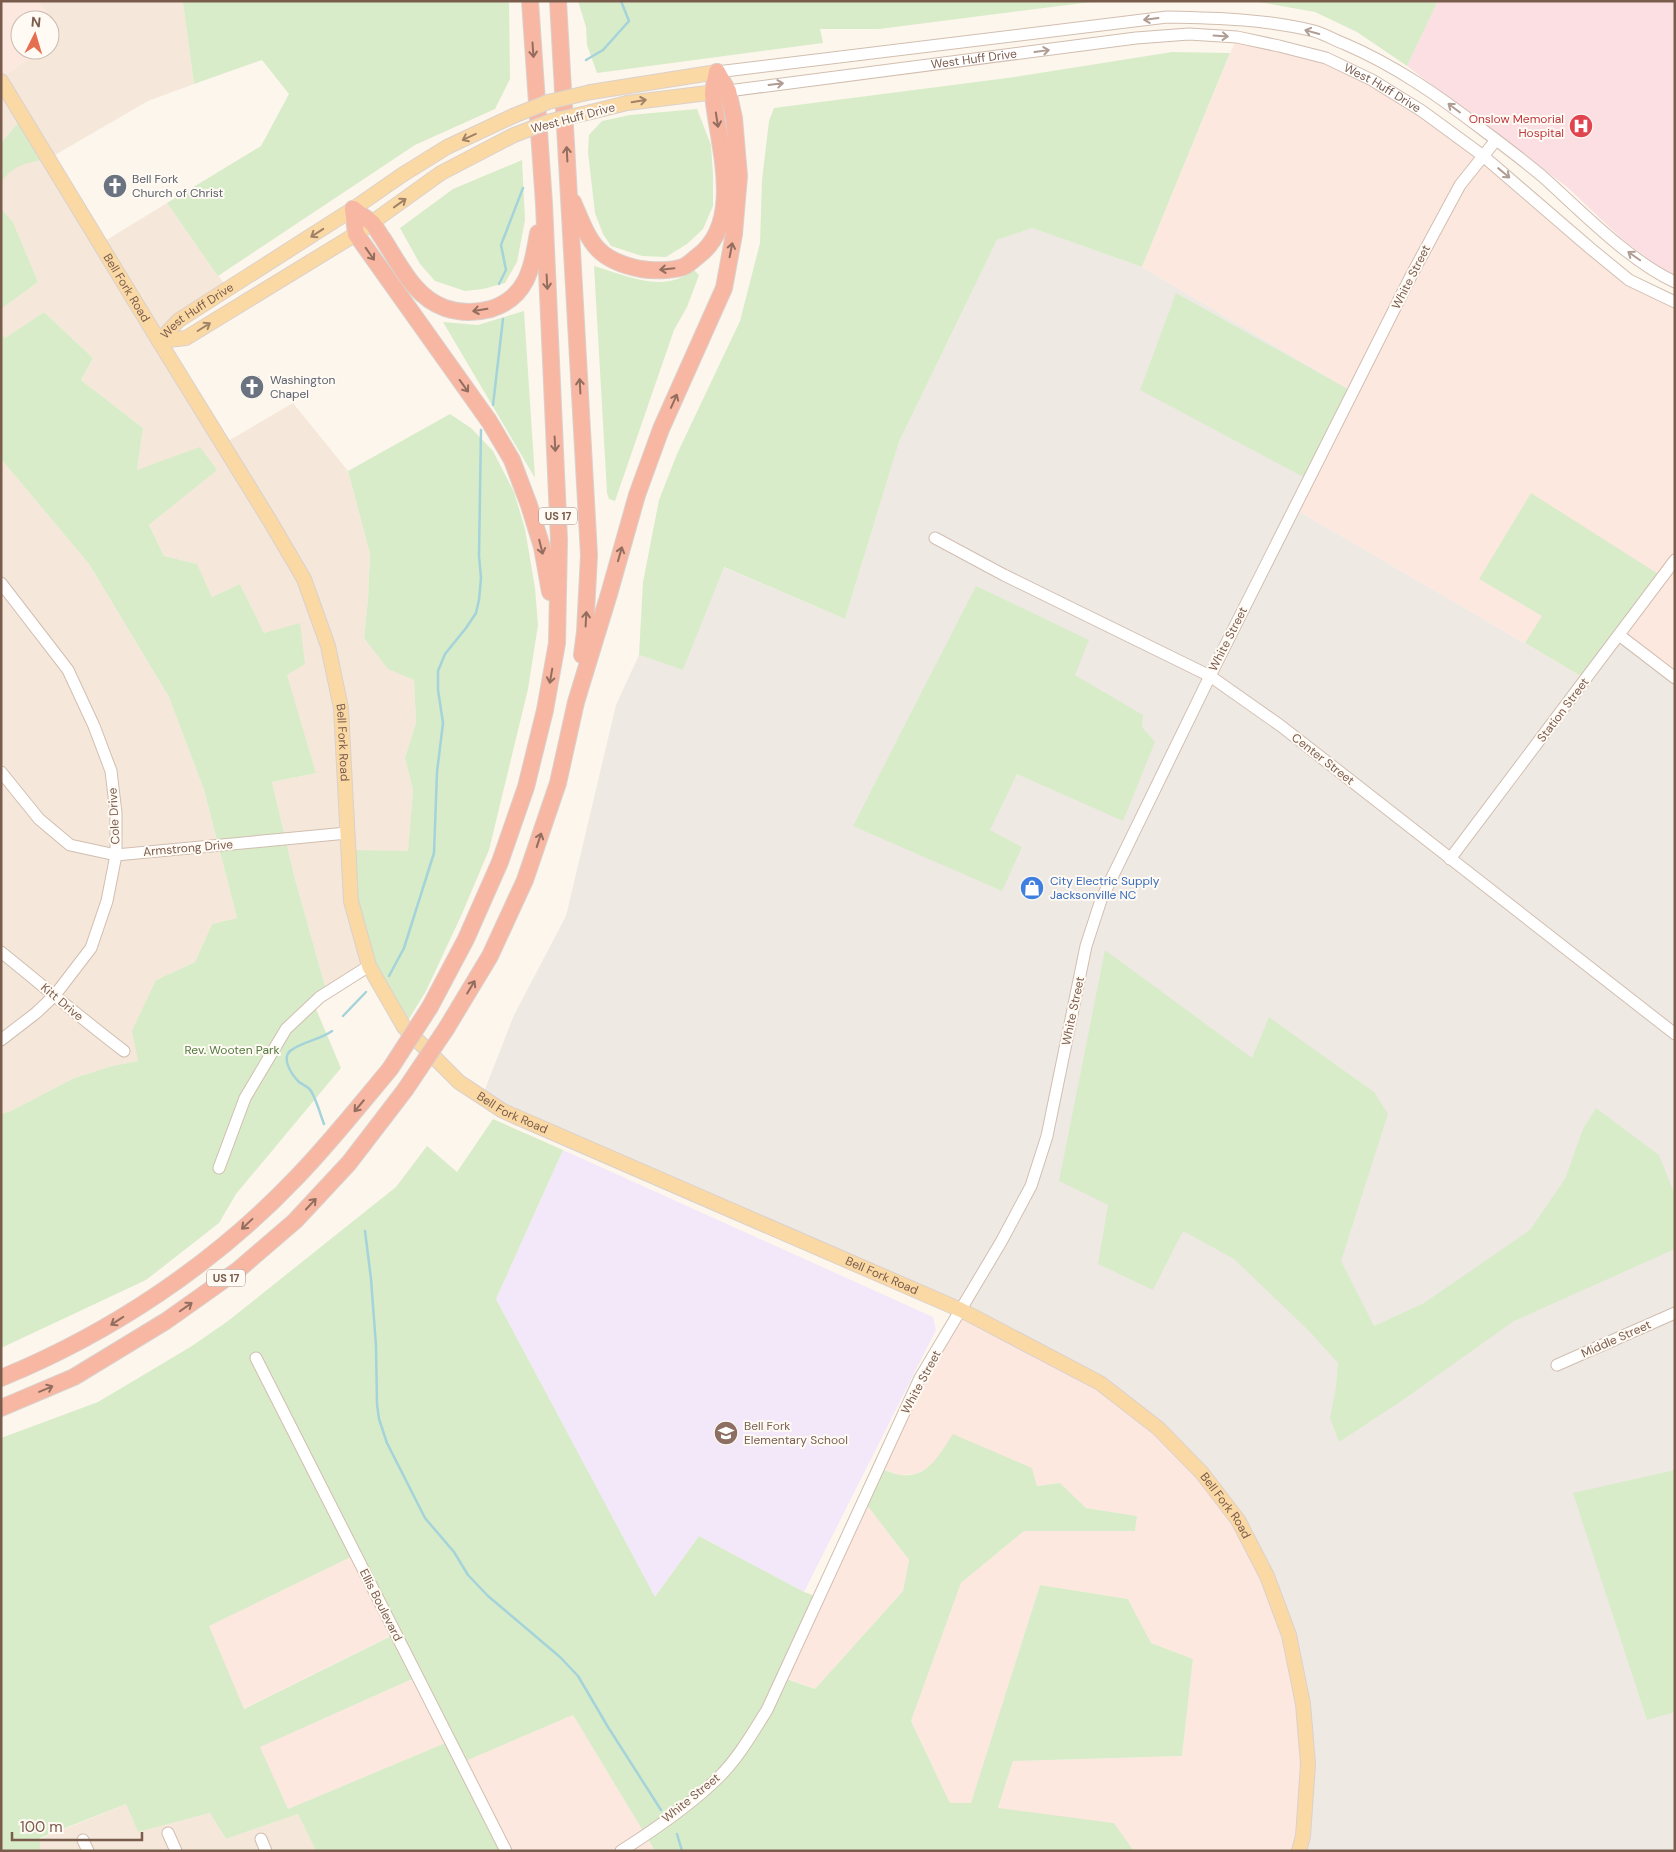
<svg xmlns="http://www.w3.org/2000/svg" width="1676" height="1852" viewBox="0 0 1676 1852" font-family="'DM Sans',sans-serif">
	<rect width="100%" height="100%" fill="#fdf6ec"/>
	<g fill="#f5e8da">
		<path d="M39,1H185L183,3L194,84L148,101L48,159L100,244L167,203L228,289L159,341L223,444L293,403L348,471L370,554L368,599L364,638L388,668L414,680L416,723L405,758L413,790L408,852L369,966L327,993L295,879L272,782L316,773L286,675L300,624L264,633L240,584L212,597L196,564L164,556L149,525L216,470H137L143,428L81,380L93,358L44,312L5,338L1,332V309L38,282L13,222L1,209V183L7,172L24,163L48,159L21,119L1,143V78L42,50H50V44L61,36Z"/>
		<path d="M1,459L89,564L169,697L204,790L237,918L212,924L195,962L156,980L139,1061L112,1066L74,1078L11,1111L1,1114Z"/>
		<path d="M126,1804L138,1832L210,1813L226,1839L298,1814L316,1851H40V1839Z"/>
	</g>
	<g fill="#fde8e0">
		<path d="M1,1H39L62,36L50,44V20H20V50H42L1,78Z"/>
		<path d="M1237,37L1326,58L1422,111L1629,280L1675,302V678L1586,679L1295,509L1353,392L1142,267Z"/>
		<path d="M961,1310L1100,1383L1202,1473L1267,1576L1303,1704L1299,1851H1134L1114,1823L998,1809L1013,1761L1182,1756L1193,1659L1151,1643L1128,1599L1040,1585L971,1804L950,1803L911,1721L961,1583L1024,1531H1135L1137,1516L1086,1508L1060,1483L1037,1486L930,1467L915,1474L900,1475L879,1468Z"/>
		<path d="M863,1500L909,1560L903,1591L815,1689L783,1677Z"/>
		<path d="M355,1555L396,1633L243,1709L208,1626Z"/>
		<path d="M418,1677L450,1741L288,1809L259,1747Z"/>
		<path d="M573,1715L655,1851H506L461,1763Z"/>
	</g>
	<path fill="#efe9e4" d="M1032,228L1142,267L1353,392L1295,509L1586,679L1619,635L1675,678V1851H1299L1308,1763L1289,1635L1238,1520L1158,1428L1040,1351L482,1097L514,1015L566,916L616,705L639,655L683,670L723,567L845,619L899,442L997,240Z"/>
	<path fill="#f3e8fa" d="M563,1150L933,1317L936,1330L804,1592L699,1536L655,1598L496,1299Z"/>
	<path fill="#fbdfe3" d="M1438,1H1675V276L1668,274L1622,239L1567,187L1407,66Z"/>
	<g fill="#d8ecc9" fill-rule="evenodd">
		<path d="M185,1H509L510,79L495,109L415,145L218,276L167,203L261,146L289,94L262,60L194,84L183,3Z"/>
		<path d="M578,1H1099L879,29H820L823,43L597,73L587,45L586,27Z"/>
		<path d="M1253,1H1438L1407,66L1357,32L1315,12Z"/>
		<path d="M1172,52L1230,53L1142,267L1032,228L997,240L899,442L845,619L724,567L683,670L639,655L643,582L659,500L677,454L740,321L760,243L762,180L769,121L774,108L1015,77Z"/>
		<path d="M697,109L711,145L713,175V206L703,229L687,244L666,257L642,256L611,246L603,234L595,213L588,152L589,135L602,121L630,115Z"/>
		<path d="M21,119L48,159C28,163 13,164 1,183V143Z"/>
		<path d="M522,160L525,220L517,262L505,283L483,289L465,291L435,281L420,264L400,228L453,189Z"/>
		<path d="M1,209L13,222L38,282L1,309Z"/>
		<path d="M594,266C628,276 663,294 694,270L699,275L687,307L674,330L615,501L609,499L607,493Z"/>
		<path d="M1176,293L1353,392L1309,480L1140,390Z"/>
		<path d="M524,311L535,478L443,322L478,325Z"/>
		<path d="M44,312L93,358L81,380L143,428L137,470L200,447L217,470L149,525L164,556L197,564L212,597L240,584L264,633L300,623L305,664L287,675L316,773L272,782L295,879L327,993L313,1002L341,1068L236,1194L219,1223L146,1280L1,1348V1114L11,1111L74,1078L112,1066L138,1061L132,1031L156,980L195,962L212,924L237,918L204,790L169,697L89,564L1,459V332L5,338Z"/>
		<path d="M450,414L471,428L493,451L514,492L525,529L535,588L538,625L528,689L489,850L461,916L426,991L404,1027L369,966L348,850L408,851L413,790L405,758L416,723L414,680L388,669L364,638L368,599L370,554L348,471Z"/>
		<path d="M1531,493L1663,577L1586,679L1525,643L1542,616L1479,579Z"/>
		<path d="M976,586L1089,640L1075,675L1143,715L1142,727L1155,742L1123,821L1017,774L990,830L1022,847L1002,891L853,826Z"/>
		<path d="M1105,950L1252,1058L1269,1017L1374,1092L1388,1114L1341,1261L1374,1326L1424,1303L1530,1230L1565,1179L1583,1129L1596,1108L1659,1155L1675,1195V1249L1514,1321L1400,1402L1339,1442L1330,1418L1336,1387L1338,1363L1309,1331L1234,1259L1183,1231L1153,1290L1098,1264L1108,1205L1059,1181Z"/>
		<path d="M493,1119L563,1150L496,1299L655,1597L699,1536L804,1592L819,1597L784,1678L815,1689L903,1591L909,1560L863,1500L878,1468C885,1470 894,1474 901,1475C929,1478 939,1454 953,1434L1032,1468L1037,1486L1060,1483L1086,1508L1137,1516L1135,1531H1024L961,1583L911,1721L950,1803H971L1040,1585L1128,1599L1151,1643L1193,1659L1182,1756L1013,1761L998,1808L1114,1823L1134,1851H655L573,1715L461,1763L506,1851H316L298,1814L226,1839L210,1813L138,1832L126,1804L40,1838V1851H1V1438L98,1402L192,1346L228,1321L396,1187L427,1146L457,1172ZM355,1555L395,1634L244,1709L209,1626ZM417,1677L450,1741L288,1809L260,1747Z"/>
		<path d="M1675,1470V1712L1647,1720L1573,1493Z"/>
	</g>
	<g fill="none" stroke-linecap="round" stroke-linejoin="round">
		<g stroke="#a5d3da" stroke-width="2.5">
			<path d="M586,60L603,50L629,21L621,1"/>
			<path d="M499,284L506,270L501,245L523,188"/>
			<path d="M493,405L503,319"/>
			<path d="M389,976L404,948L434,853L437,772L443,723L438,690V671L445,654L466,628L476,613L479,600L481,578L479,556L481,430"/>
			<path d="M343,1016L366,992"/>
			<path d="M324,1124C320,1114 317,1101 311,1091C308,1086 303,1085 299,1082C292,1075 281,1059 290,1051C303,1041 320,1040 332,1031"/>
			<path d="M365,1231L371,1279L376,1346L377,1404L379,1419L387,1443L425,1518L454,1552L468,1575L488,1596L560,1657L578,1676L608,1727L661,1810"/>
			<path d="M677,1834L682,1851"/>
		</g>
		<g stroke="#d1beb0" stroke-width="13">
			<g id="minor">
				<path d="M717,72L1167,17C1216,18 1266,19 1314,31C1324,34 1335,40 1345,44C1396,66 1439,96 1483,130C1503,145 1523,160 1542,176C1580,210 1629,261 1675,282"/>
				<path id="s1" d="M728,91L1136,38L1189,34L1237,37L1279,46L1326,58L1372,80L1422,111L1482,155L1590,248L1629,280L1675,302"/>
				<path d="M935,538L1004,575L1210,676L1281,726L1675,1034"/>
				<path d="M1,583L68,670L94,726L111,771L116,813V855L107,901L91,948L55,995L36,1013L1,1040"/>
				<path d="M1619,635L1675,678"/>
				<path d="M1,772L39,819L70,845L116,855L347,833"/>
				<path d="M1450,859L1675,560"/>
				<path d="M1,952C42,985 82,1019 124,1051"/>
				<path d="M219,1168L245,1098L286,1029L320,997L369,966"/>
				<path d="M256,1358L506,1851"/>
				<path d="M1557,1365L1675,1313"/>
				<path d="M168,1833L176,1851"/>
				<path d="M261,1839L266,1851"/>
				<path d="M83,1840L88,1851"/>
				<path d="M621,1851C654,1830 693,1803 720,1776C739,1757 753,1732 767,1710L920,1378L1001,1242L1031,1186L1047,1136L1086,946L1101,900L1210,676L1411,276L1460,185L1496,140"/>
			</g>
		</g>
		<g stroke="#dad1cd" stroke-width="16">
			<g id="major">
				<path id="s2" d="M1,81L159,341L270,521L304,579L328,646L341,708L351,901L369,966L404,1027L459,1082L503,1111L961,1310L1100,1383L1158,1428L1202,1473L1238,1520L1267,1576L1289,1635L1303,1704L1308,1764L1303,1836L1299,1851"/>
				<path d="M591,92L717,72"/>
				<path d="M591,112L627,103L724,91"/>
				<path id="s3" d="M159,341L179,320L353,209L402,175L447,147L513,116"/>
				<path d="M159,341L186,338L356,234L441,173L514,135"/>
			</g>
		</g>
		<g stroke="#dad1cd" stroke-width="18">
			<g id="highway">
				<path d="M558,1L589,555L585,632L582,655"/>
				<path d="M573,202C590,242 595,260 641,269C653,271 671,271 683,267C688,265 693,260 698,256C745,221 717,142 713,94C713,87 716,79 717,72"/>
				<path d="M353,209L356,234L489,421L512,460L529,505L542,547L550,592"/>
				<path d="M353,209C359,214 367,218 372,223C376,227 379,234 383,239C400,265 414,297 445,308C460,313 476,313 491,309C528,297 532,267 538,233"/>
				<path d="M430,1007L466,939L500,862L526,787L545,710L557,643L559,540L544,204L530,1"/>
				<path d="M446,1029L490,956L525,880L558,783L576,702L609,594L637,495L661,429L724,288L734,234L739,176L734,118L728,91L717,72"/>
				<path d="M1,1378C111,1333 214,1264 296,1178C329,1144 359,1106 390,1069"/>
				<path d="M1,1408L74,1377L166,1321L238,1270L295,1221L349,1163L405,1090"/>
			</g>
		</g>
		<use href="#minor" stroke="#fff" stroke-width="11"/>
		<use href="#major" stroke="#fbd9a5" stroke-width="14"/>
		<use href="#highway" stroke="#f7b7a3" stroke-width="16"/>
		<g stroke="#dad1cd" stroke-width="16" stroke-linecap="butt">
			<g id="major-bridge">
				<path d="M513,116L548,102L591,92"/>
				<path d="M514,135L551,121L591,112"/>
			</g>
		</g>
		<g stroke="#dad1cd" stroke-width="18" stroke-linecap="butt">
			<g id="highway-bridge">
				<path d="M390,1069L430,1007"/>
				<path d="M405,1090L446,1029"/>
			</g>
		</g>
		<use href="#major-bridge" stroke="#fbd9a5" stroke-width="14"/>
		<use href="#highway-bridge" stroke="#f7b7a3" stroke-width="16"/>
	</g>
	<defs><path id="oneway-shaft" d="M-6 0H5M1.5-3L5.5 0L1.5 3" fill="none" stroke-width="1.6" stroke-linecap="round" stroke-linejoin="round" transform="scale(1.25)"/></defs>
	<g stroke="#af9d94">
		<use href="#oneway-shaft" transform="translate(1151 19) rotate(173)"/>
		<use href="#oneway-shaft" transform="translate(1312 32) rotate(-165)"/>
		<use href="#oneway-shaft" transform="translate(1221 36) rotate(4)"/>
		<use href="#oneway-shaft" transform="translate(1042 51) rotate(-8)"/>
		<use href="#oneway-shaft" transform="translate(776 84) rotate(-7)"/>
		<use href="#oneway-shaft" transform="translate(1454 108) rotate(-143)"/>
		<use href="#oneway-shaft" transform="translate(1504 173) rotate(40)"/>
		<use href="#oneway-shaft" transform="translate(1634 256) rotate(-145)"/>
	</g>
	<g stroke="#936e5e">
		<use href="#oneway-shaft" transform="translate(533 50) rotate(86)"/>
		<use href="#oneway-shaft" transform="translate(717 120) rotate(81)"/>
		<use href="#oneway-shaft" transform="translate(567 154) rotate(-93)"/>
		<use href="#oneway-shaft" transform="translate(731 250) rotate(-79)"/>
		<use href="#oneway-shaft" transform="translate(370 254) rotate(55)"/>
		<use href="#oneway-shaft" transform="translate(667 269) rotate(174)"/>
		<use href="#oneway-shaft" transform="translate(547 282) rotate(87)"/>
		<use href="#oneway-shaft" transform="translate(480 310) rotate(171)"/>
		<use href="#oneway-shaft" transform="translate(464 386) rotate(54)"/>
		<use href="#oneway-shaft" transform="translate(580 386) rotate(-93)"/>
		<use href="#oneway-shaft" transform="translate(674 401) rotate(-66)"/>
		<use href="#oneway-shaft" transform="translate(555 444) rotate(87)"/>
		<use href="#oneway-shaft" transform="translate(541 547) rotate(76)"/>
		<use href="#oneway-shaft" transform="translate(620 554) rotate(-74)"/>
		<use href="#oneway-shaft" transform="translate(586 619) rotate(-87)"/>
		<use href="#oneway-shaft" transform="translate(551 676) rotate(100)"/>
		<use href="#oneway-shaft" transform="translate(539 840) rotate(-72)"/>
		<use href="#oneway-shaft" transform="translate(471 987) rotate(-59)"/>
		<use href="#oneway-shaft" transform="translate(359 1106) rotate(130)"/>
		<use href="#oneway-shaft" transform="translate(311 1204) rotate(-47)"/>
		<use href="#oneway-shaft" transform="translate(247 1224) rotate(137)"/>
		<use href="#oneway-shaft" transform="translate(186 1307) rotate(-35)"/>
		<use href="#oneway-shaft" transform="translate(117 1321) rotate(147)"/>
		<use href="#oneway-shaft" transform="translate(46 1389) rotate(-23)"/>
	</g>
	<g stroke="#a18267">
		<use href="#oneway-shaft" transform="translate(639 101) rotate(-9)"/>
		<use href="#oneway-shaft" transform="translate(469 137) rotate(155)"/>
		<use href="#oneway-shaft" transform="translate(400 203) rotate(-36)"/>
		<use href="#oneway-shaft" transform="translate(317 233) rotate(147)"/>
		<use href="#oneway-shaft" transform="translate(204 327) rotate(-32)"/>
	</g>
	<defs>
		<g id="hospital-disc" transform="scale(1.25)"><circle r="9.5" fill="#e0444e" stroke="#fffaf3"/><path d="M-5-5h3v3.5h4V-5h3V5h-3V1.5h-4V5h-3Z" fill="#fff"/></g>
		<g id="church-disc" transform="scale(1.25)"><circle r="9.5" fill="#6b7280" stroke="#fffaf3"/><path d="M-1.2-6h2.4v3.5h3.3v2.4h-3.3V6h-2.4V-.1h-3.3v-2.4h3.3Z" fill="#fff"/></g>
		<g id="shop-disc" transform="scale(1.25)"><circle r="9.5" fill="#3f7fe0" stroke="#fffaf3"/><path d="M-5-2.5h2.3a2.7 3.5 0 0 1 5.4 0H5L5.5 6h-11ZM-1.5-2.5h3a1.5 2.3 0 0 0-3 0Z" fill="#fff"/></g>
		<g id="school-disc" transform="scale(1.25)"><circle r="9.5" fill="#8d6e63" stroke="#fffaf3"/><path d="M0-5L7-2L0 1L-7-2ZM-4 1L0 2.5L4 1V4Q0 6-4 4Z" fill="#fff"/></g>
	</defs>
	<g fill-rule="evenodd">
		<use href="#hospital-disc" x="1581" y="126"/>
		<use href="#church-disc" x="115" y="186"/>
		<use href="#church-disc" x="252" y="387"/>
		<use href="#shop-disc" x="1032" y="888"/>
		<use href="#school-disc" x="726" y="1433"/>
	</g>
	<g text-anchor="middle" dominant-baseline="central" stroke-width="4" stroke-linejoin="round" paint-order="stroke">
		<g fill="#fffaf3" stroke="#a28b7f" stroke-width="1">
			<rect x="539" y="507.5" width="38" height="17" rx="4"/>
			<rect x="207" y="1269.5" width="38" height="17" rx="4"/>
		</g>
		<g font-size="11" font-weight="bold" fill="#7a5c4d">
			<text x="558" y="516">US 17</text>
			<text x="226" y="1278">US 17</text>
		</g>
		<g font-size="12" fill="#7a5c4d" stroke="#fffaf3">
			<text stroke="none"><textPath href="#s1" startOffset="248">West Huff Drive</textPath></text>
			<text stroke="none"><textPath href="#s1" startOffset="668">West Huff Drive</textPath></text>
			<text transform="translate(573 118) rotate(-15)">West Huff Drive</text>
			<text transform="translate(1411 277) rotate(-63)">White Street</text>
			<text stroke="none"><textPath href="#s2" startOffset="242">Bell Fork Road</textPath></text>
			<text stroke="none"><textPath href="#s3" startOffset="49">West Huff Drive</textPath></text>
			<text transform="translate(1228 639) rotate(-63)">White Street</text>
			<text transform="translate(1563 710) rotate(-53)">Station Street</text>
			<text stroke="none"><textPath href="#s2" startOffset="752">Bell Fork Road</textPath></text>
			<text transform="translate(1323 759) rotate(38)">Center Street</text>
			<text transform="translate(114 816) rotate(-93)">Cole Drive</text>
			<text transform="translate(188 848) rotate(-5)">Armstrong Drive</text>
			<text transform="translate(62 1002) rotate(40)">Kitt Drive</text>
			<text transform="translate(1073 1011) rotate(-78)">White Street</text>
			<text stroke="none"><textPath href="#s2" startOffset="1188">Bell Fork Road</textPath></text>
			<text stroke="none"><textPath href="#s2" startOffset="1592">Bell Fork Road</textPath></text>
			<text transform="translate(1616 1339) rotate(-24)">Middle Street</text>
			<text transform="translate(921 1382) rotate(-62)">White Street</text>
			<text stroke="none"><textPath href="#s2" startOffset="2012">Bell Fork Road</textPath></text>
			<text transform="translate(381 1605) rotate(63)">Ellis Boulevard</text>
			<text transform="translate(691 1798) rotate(-39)">White Street</text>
		</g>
		<g font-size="12" fill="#be3a42" stroke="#fffaf3" text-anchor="end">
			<text x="1564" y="119">Onslow Memorial<tspan x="1564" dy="14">Hospital</tspan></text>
		</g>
		<g font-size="12" fill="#5b616d" stroke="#fffaf3" text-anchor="start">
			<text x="132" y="179">Bell Fork<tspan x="132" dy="14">Church of Christ</tspan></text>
			<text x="270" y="380">Washington<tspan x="270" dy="14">Chapel</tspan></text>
		</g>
		<g font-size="12" fill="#366cbe" stroke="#fffaf3" text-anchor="start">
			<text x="1050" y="881">City Electric Supply<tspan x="1050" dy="14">Jacksonville NC</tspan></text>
		</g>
		<g font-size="12" fill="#537a41" stroke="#fffaf3">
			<text x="232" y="1050">Rev. Wooten Park</text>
		</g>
		<g font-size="12" fill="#785e54" stroke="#fffaf3" text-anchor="start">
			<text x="744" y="1426">Bell Fork<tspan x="744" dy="14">Elementary School</tspan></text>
		</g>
	</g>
	<rect width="1676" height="1852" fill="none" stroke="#7a5c4d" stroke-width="5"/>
	<g transform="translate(35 35) rotate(5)"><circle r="24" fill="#fffaf3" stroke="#cabbb1"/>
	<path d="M0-4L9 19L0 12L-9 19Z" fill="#e76f51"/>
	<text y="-8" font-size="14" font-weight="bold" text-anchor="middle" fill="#7a5c4d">N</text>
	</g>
	<path d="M12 1832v8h130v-8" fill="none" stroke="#7a5c4d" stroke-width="2.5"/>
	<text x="20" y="1832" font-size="15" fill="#7a5c4d" stroke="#fffaf3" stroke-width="4" paint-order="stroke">100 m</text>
</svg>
